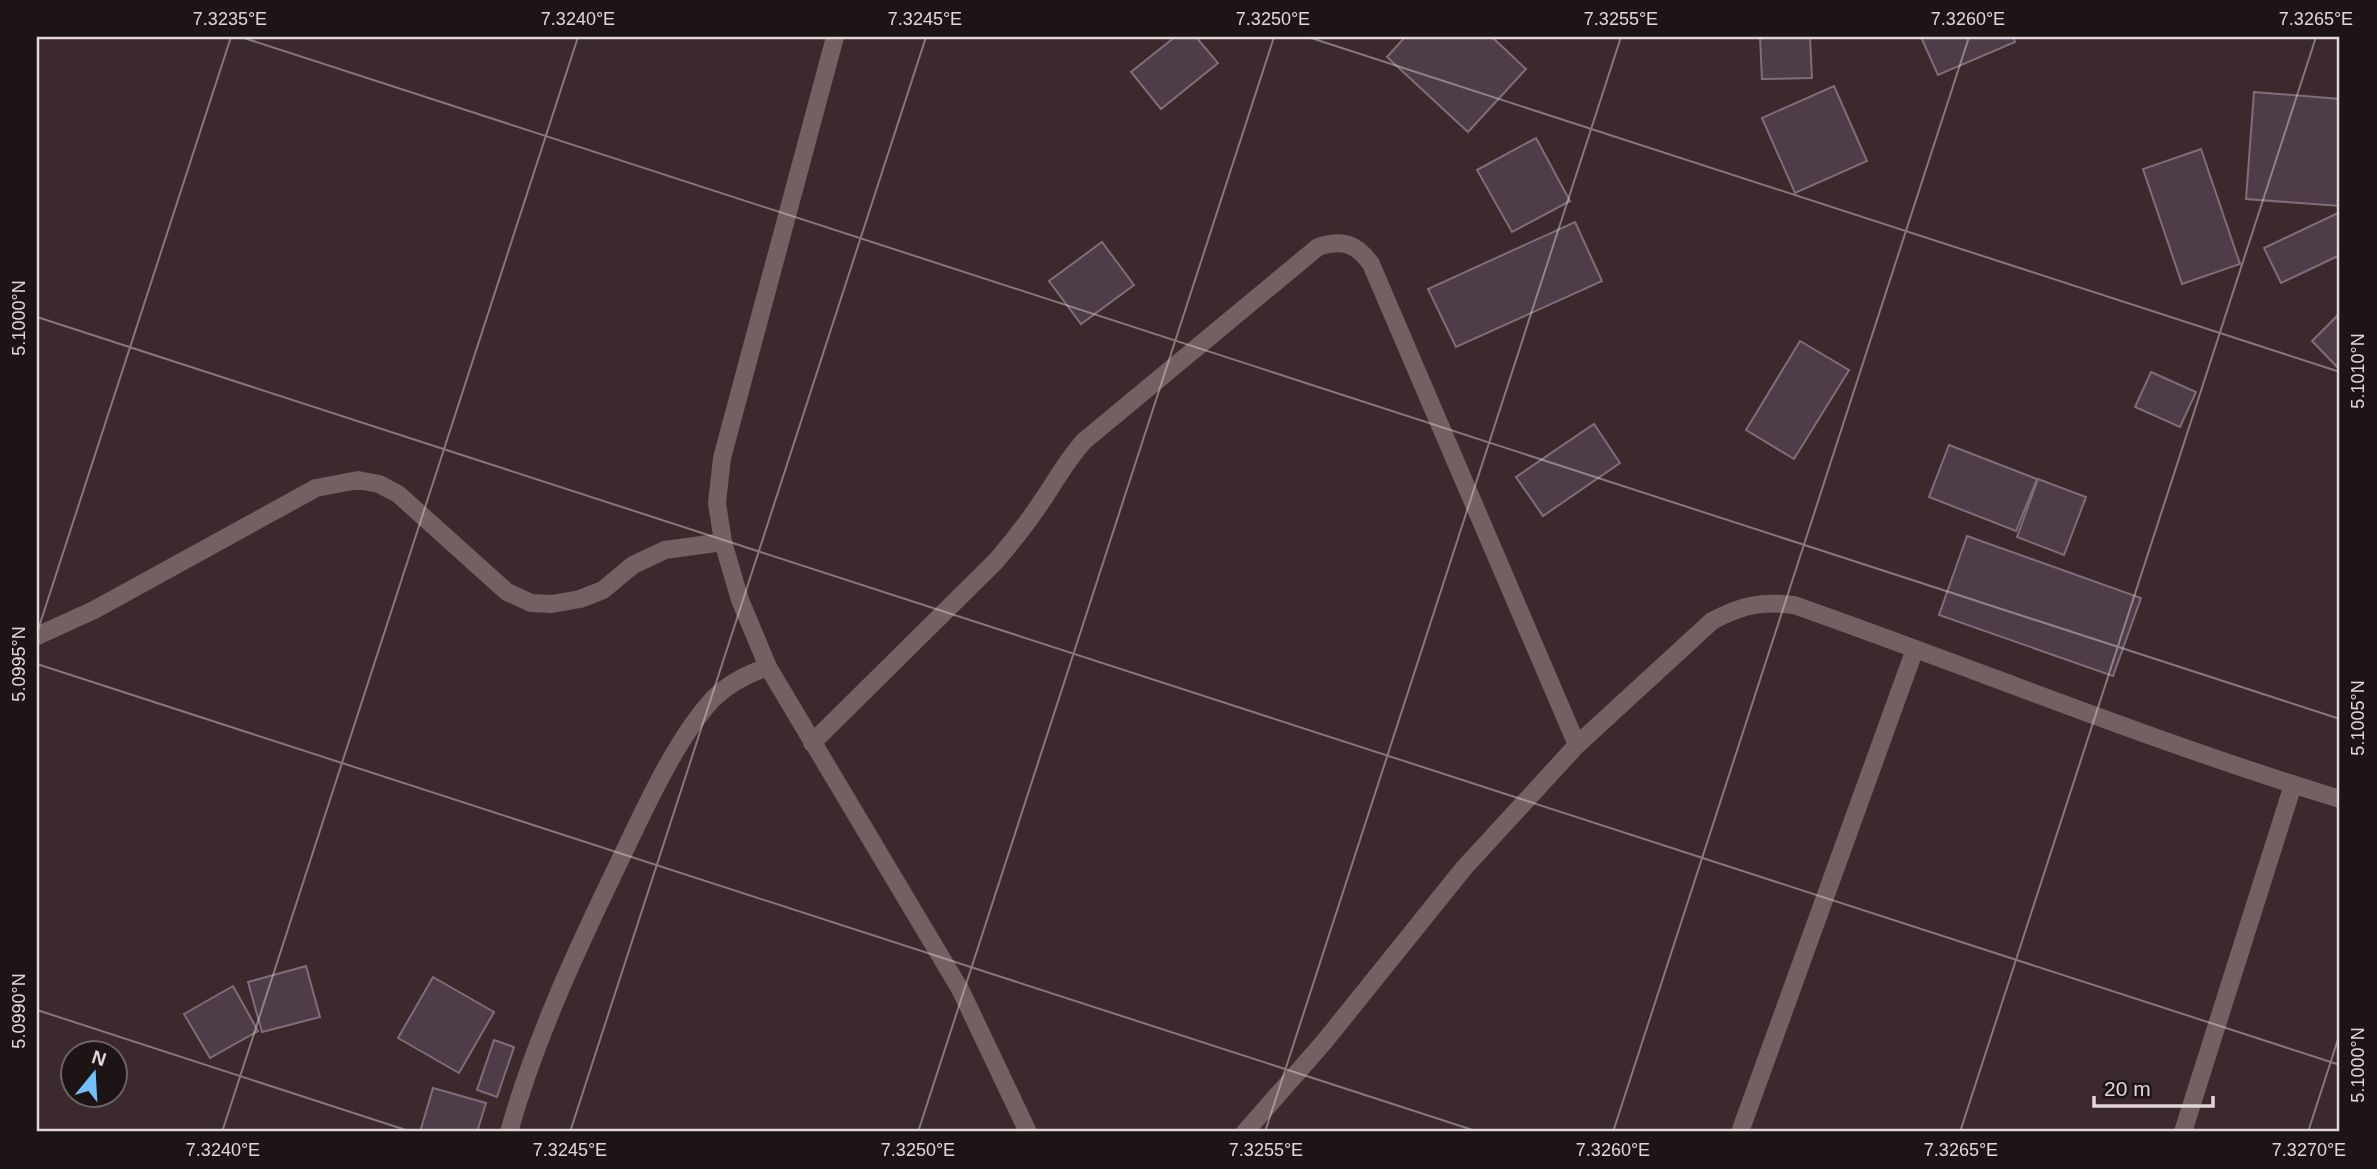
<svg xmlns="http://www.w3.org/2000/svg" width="2377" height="1169" viewBox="0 0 2377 1169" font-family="Helvetica,sans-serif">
	<rect width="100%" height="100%" fill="#3c292d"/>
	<g fill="#4e3d48" stroke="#806d79" stroke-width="2">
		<path d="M1175,37H1196L1218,63L1161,109L1131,72Z"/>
		<path d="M1405,37H1492L1526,69L1468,132L1387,57Z"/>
		<path d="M1760,37H1810L1812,78L1762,79Z"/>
		<path d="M1921,37H2013L2015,42L1938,75Z"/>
		<path d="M1834,86L1867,161L1795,193L1762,118Z"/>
		<path d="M2254,92L2340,99V206L2246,199Z"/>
		<path d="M1536,138L1570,201L1512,232L1477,170Z"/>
		<path d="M2201,149L2240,264L2182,284L2143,169Z"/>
		<path d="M2340,212V255L2281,283L2264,248Z"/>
		<path d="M1575,222L1602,281L1456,347L1428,289Z"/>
		<path d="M1102,242L1134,285L1081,324L1049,281Z"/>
		<path d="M2340,313V370L2312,341Z"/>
		<path d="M1800,341L1849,370L1794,459L1746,430Z"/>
		<path d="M2151,372L2196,392L2180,427L2135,407Z"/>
		<path d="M1594,424L1620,463L1543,516L1516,477Z"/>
		<path d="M1949,445L2037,479L2016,531L1929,497Z"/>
		<path d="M2038,479L2086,497L2064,555L2017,537Z"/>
		<path d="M1967,536L2141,598L2113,676L1939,615Z"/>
		<path d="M306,966L320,1017L262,1032L248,982Z"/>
		<path d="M433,977L494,1012L459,1073L398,1038Z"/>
		<path d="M233,986L258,1031L210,1058L184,1014Z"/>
		<path d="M494,1040L514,1047L497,1097L477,1090Z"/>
		<path d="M433,1088L486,1103L477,1132H420Z"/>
	</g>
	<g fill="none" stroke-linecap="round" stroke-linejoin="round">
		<g stroke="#745f63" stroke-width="18">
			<path d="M835,37L722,458L717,503L723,542L740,600L768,667L960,989L1028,1132"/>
			<path d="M37,636L94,610L316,488L358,480L379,484L398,494L507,592L531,603L552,604L580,599L603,590L633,565L665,550L723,542"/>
			<path d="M812,743L996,561C1014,540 1031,518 1046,495C1059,475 1068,459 1084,441L1318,247C1342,239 1356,243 1371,264L1577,745"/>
			<path d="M509,1132C536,1036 579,945 622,856C646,806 676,739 713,699C729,683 747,674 768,667"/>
			<path d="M1245,1132L1324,1042L1464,868L1577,745L1712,621C1742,605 1761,601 1794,605C1976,669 2156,743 2340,799"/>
			<path d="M1740,1132L1915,649"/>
			<path d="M2183,1132L2293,785"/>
		</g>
	</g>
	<path fill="none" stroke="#e2d6d8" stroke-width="2" stroke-opacity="0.45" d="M241,37L2340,719M1308,37L2340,372M37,317L2340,1065M37,633L231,37M37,664L1479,1132M37,1010L412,1132M222,1132L578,37M570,1132L926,37M918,1132L1274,37M1265,1132L1621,37M1613,1132L1969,37M1960,1132L2316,37M2308,1132L2340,1033"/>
	<rect width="2377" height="1169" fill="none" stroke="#1d1416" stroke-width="77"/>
	<g transform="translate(94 1074) rotate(18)"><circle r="33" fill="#1d1416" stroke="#6c6264" stroke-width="2"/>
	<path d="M0-5L12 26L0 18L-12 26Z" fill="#74c0f6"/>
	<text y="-10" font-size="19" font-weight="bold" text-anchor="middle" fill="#e2d6d8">N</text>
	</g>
	<path d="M2094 1096v10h119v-10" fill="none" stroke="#e2d6d8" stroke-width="3.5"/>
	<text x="2104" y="1096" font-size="21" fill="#e2d6d8" stroke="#1d1416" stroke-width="5" paint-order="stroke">20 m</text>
	<rect x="38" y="38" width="2300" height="1092" fill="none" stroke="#e2d6d8" stroke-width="2.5"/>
	<g font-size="18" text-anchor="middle" fill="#e2d6d8">
		<text x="230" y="25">7.3235°E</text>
		<text x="578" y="25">7.3240°E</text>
		<text x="925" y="25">7.3245°E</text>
		<text x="1273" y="25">7.3250°E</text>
		<text x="1621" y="25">7.3255°E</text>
		<text x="1968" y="25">7.3260°E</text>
		<text x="2316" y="25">7.3265°E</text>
		<text transform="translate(19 318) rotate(-90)" y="6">5.1000°N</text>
		<text transform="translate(2358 371) rotate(-90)" y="6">5.1010°N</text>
		<text transform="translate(19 664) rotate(-90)" y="6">5.0995°N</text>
		<text transform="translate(2358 718) rotate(-90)" y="6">5.1005°N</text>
		<text transform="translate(19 1011) rotate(-90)" y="6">5.0990°N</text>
		<text transform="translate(2358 1065) rotate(-90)" y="6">5.1000°N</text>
		<text x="223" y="1156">7.3240°E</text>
		<text x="570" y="1156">7.3245°E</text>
		<text x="918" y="1156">7.3250°E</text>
		<text x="1266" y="1156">7.3255°E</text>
		<text x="1613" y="1156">7.3260°E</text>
		<text x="1961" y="1156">7.3265°E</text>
		<text x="2309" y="1156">7.3270°E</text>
	</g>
</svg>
